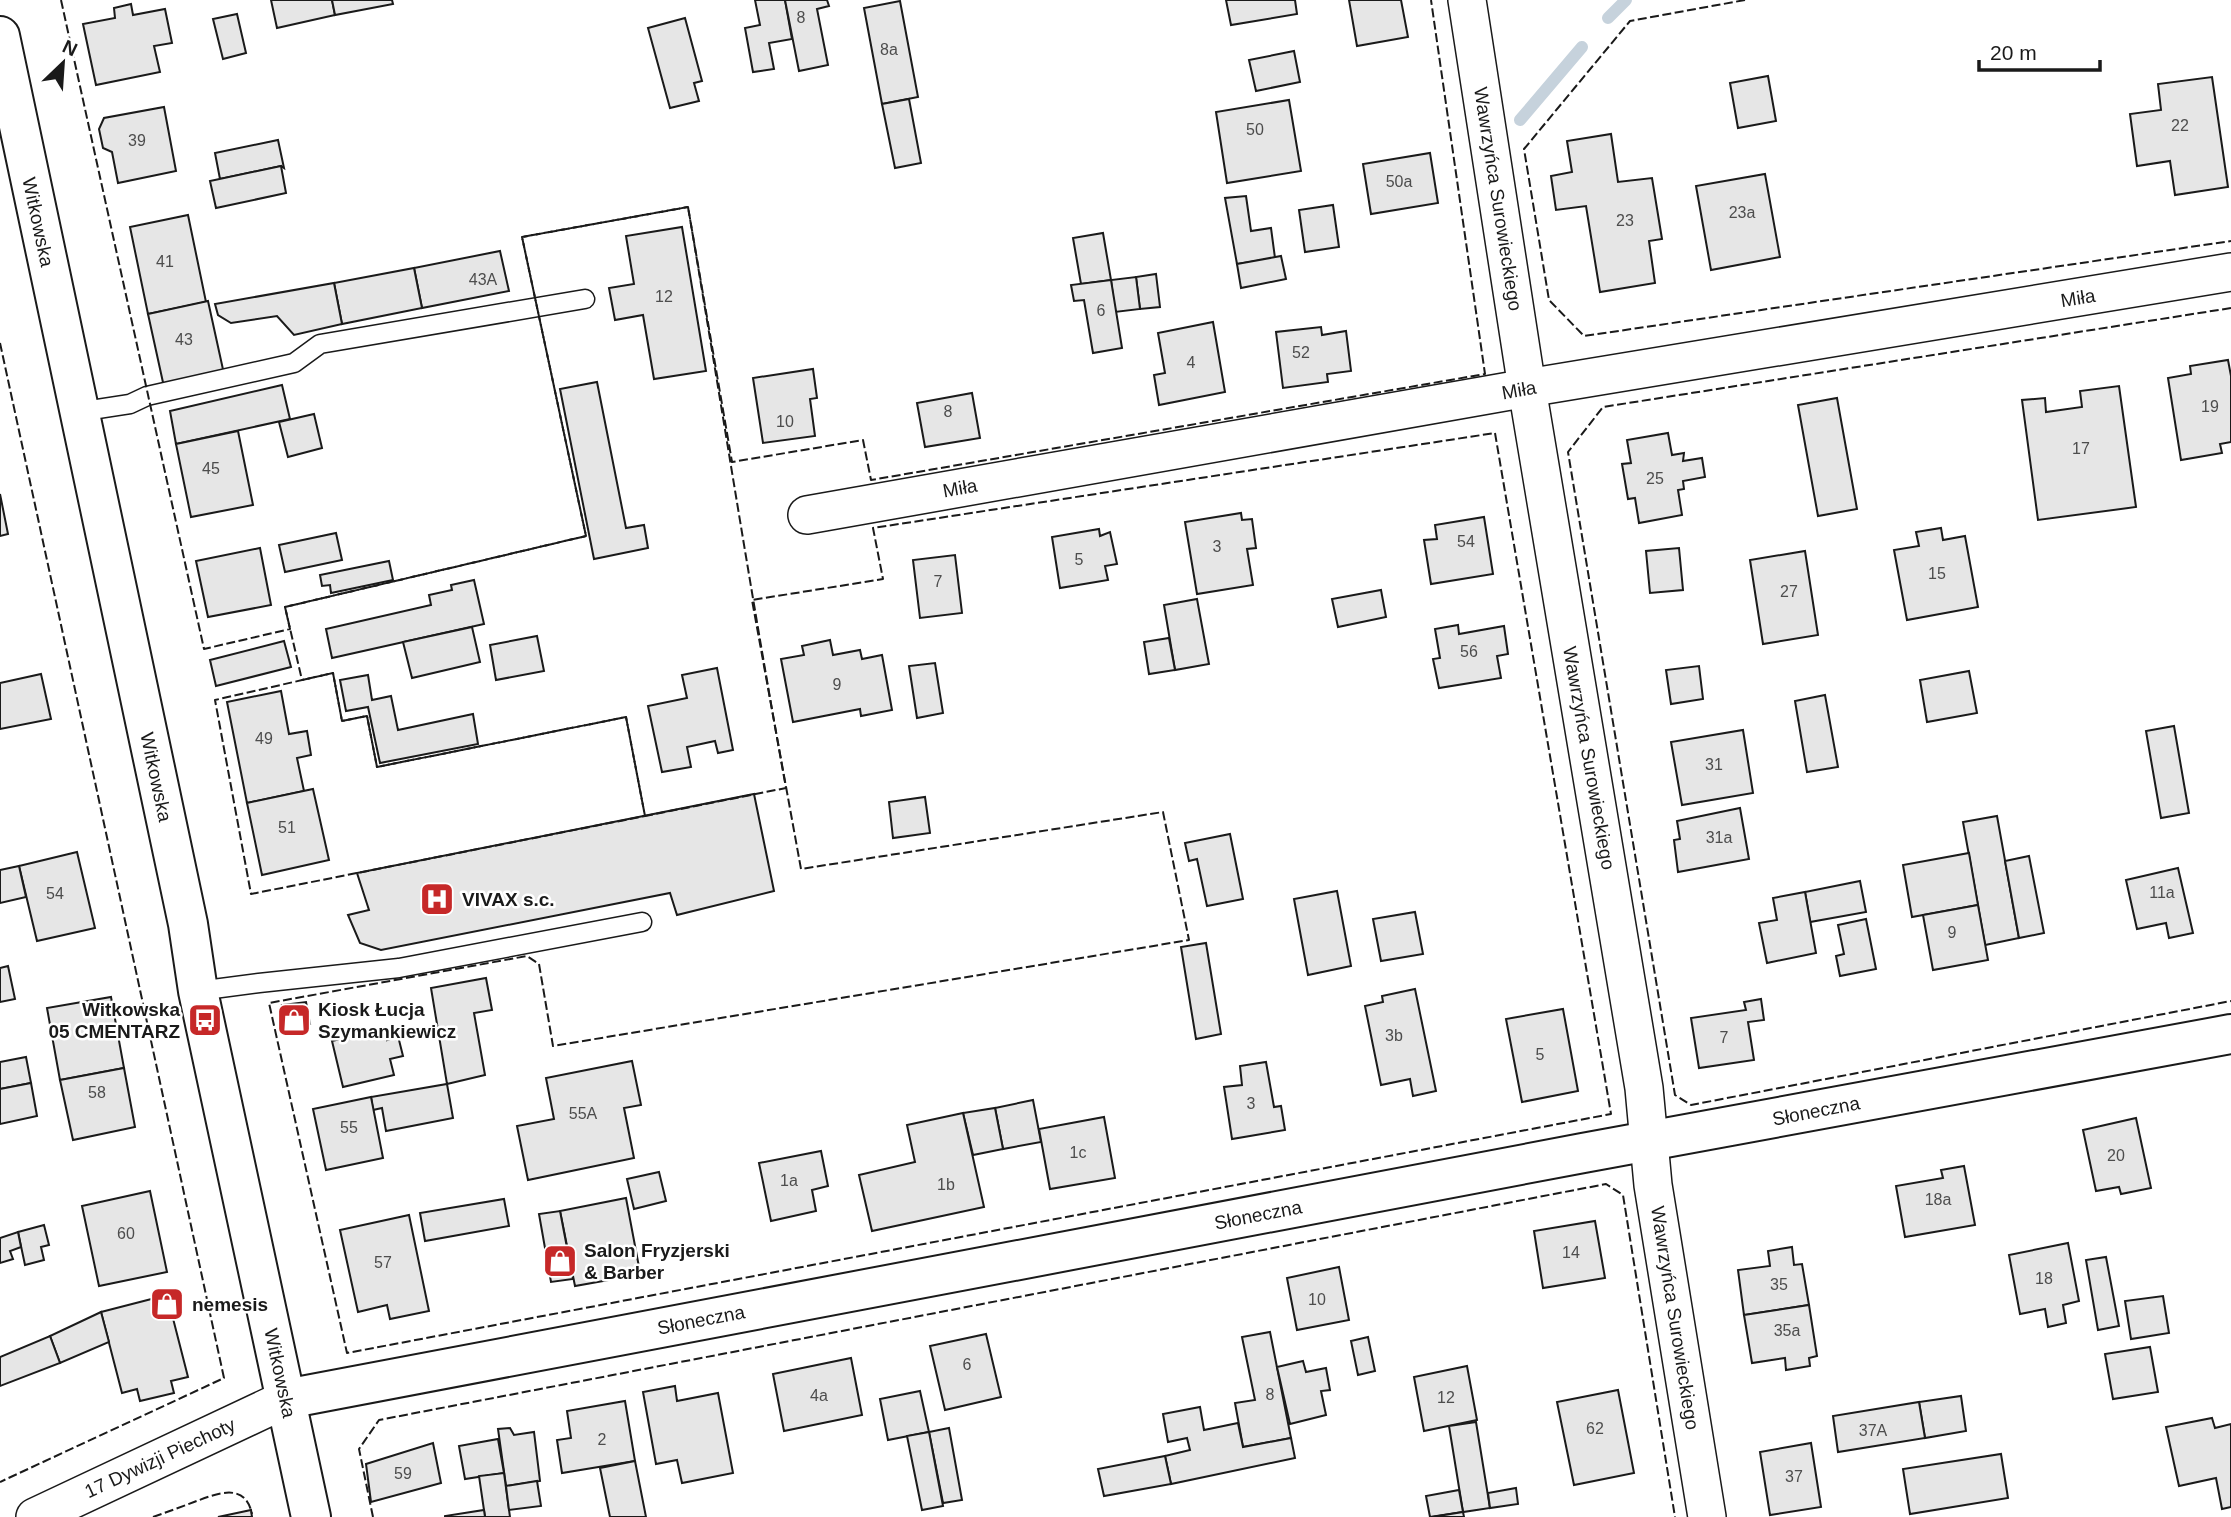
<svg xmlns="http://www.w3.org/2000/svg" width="2231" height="1517" viewBox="0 0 2231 1517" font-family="Helvetica,sans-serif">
	<rect width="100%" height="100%" fill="#fff"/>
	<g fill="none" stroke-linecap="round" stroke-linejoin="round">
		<g stroke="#c6d2dc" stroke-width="12">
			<path d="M1608,18L1626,0"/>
			<path d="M1520,120L1582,47"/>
		</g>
	</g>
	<g fill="#e6e6e6" stroke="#1a1a1a" stroke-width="2">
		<path d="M271,0H332L335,15L277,28Z"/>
		<path d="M332,0H392L393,4L335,15Z"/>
		<path d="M755,0H785L792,39L769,43L774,69L753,72L745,28L760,25Z"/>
		<path d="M785,0H827L829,6L817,9L828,65L799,71Z"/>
		<path d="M1226,0H1295L1297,14L1231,25Z"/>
		<path d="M1349,0H1401L1408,37L1357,46Z"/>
		<path d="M900,1L918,97L882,104L864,8Z"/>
		<path d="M131,4L133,15L165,9L172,43L154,46L160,72L96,85L83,24L115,18L114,8Z"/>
		<path d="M237,14L246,53L223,59L213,19Z"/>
		<path d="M685,18L702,81L694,83L699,101L670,108L648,28Z"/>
		<path d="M1294,51L1300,82L1256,91L1249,60Z"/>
		<path d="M1768,76L1776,121L1738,128L1730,83Z"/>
		<path d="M2212,77L2228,187L2175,195L2170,161L2137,166L2130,114L2161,110L2158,84Z"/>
		<path d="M909,99L921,163L895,168L882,104Z"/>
		<path d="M1289,100L1301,171L1227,183L1216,112Z"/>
		<path d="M164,107L176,171L118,183L112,152L103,148L99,129L104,118Z"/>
		<path d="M1611,134L1618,182L1652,178L1662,239L1649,241L1655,283L1600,292L1586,206L1556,210L1551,176L1572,172L1567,141Z"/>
		<path d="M278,140L284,168L281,166L220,179L215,153Z"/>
		<path d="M1430,153L1438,203L1371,214L1363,164Z"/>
		<path d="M281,166L286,193L216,208L210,181Z"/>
		<path d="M1765,174L1780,257L1711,270L1696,186Z"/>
		<path d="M1246,196L1251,231L1271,228L1275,258L1237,264L1225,198Z"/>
		<path d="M1333,205L1339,247L1305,252L1299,210Z"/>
		<path d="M188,215L206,302L148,314L130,227Z"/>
		<path d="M682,227L706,371L654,379L643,315L615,320L609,288L634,284L626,236Z"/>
		<path d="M1103,233L1111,280L1081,284L1073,238Z"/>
		<path d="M500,251L509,291L422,308L414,268Z"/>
		<path d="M1281,256L1286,279L1241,288L1237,264Z"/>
		<path d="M414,268L422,308L342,324L334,283Z"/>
		<path d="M1156,274L1160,307L1140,309L1136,277Z"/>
		<path d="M1136,277L1140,309L1115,312L1111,280Z"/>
		<path d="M1111,280L1122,348L1093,353L1084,300L1074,301L1071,285Z"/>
		<path d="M334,283L342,324L294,335L277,316L231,323L218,315L215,304Z"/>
		<path d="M208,301L224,374L164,387L148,314Z"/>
		<path d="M1213,322L1225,392L1159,405L1154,375L1165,373L1158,333Z"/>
		<path d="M1321,327L1322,335L1346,331L1351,371L1327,374L1328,382L1283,388L1276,332Z"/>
		<path d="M2228,360L2231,376V442L2220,444L2222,453L2181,460L2168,378L2191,374L2190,366Z"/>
		<path d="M813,369L817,398L810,399L815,436L763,443L753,378Z"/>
		<path d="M597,382L626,528L644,525L648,548L594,559L560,389Z"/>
		<path d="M282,385L290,419L176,444L170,411Z"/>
		<path d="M2119,386L2136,507L2038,520L2022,400L2045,398L2046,412L2082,407L2080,391Z"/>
		<path d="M972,393L980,438L925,447L917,403Z"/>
		<path d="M1837,398L1857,509L1818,516L1798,405Z"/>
		<path d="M314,414L322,448L288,457L279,422Z"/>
		<path d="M238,431L253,505L191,517L176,444Z"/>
		<path d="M1668,433L1672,455L1684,453L1683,461L1702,458L1705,477L1683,481L1684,489L1678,490L1682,515L1639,523L1635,498L1628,499L1622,464L1631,463L1627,440Z"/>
		<path d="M0,494L8,534L0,536Z"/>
		<path d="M1241,513L1242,520L1252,519L1256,548L1247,549L1253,585L1197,594L1185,522Z"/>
		<path d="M1484,517L1493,574L1431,584L1424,540L1437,539L1435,525Z"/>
		<path d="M1941,528L1943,540L1965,536L1978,607L1907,620L1894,550L1919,546L1916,532Z"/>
		<path d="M1099,529L1100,536L1110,532L1117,564L1105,566L1108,580L1060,588L1052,537Z"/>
		<path d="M336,533L342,560L285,572L279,545Z"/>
		<path d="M260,548L271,605L208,617L196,561Z"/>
		<path d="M1679,548L1683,590L1650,593L1646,551Z"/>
		<path d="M1805,551L1818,635L1763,644L1750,560Z"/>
		<path d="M955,555L962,613L920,618L913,560Z"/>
		<path d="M389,561L393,580L331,593L330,585L322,586L320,575Z"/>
		<path d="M474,580L484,624L332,658L326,629L431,605L429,595L452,590L451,585Z"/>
		<path d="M1381,590L1386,617L1338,627L1332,599Z"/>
		<path d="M1197,599L1209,664L1175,670L1164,605Z"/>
		<path d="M1458,625L1459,634L1504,626L1508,654L1497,656L1501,678L1439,688L1433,659L1440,658L1435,629Z"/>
		<path d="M472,627L480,662L412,678L403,642Z"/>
		<path d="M537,636L544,671L496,680L490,645Z"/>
		<path d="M1169,638L1175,670L1149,674L1144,642Z"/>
		<path d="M830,640L833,655L860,650L862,659L882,655L892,710L861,716L860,709L793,722L781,659L804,655L802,646Z"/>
		<path d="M284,641L291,667L216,686L210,660Z"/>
		<path d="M935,663L943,713L917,718L909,666Z"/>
		<path d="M1699,666L1703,699L1671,704L1666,670Z"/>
		<path d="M717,668L733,750L718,753L715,741L687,747L691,767L662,772L648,706L687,698L682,675Z"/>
		<path d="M1969,671L1977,713L1927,722L1920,680Z"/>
		<path d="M41,674L51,719L0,729V683Z"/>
		<path d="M368,675L372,700L391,696L398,730L473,714L478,744L380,763L368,707L346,711L340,680Z"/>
		<path d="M281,691L289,734L307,731L311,755L297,758L304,791L247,803L227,702Z"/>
		<path d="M1825,695L1838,767L1807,772L1795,701Z"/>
		<path d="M2174,726L2189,813L2161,818L2146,731Z"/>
		<path d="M1743,730L1753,793L1682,805L1671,742Z"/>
		<path d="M313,789L329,860L262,875L247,803Z"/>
		<path d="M754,794L774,891L677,915L670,893L381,950L360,943L348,915L369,910L357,873Z"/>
		<path d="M925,797L930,833L893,838L889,802Z"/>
		<path d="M1740,808L1749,859L1678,872L1674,840L1680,839L1677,821Z"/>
		<path d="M1997,816L2019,938L1985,945L1963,822Z"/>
		<path d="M1230,834L1243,899L1207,906L1197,859L1189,861L1185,843Z"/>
		<path d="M77,852L95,928L37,941L19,866Z"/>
		<path d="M1969,853L1978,905L1912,917L1903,865Z"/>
		<path d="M2029,856L2044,933L2019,938L2005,861Z"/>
		<path d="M19,866L26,897L0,903V870Z"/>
		<path d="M2178,868L2193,933L2169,938L2166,923L2137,929L2126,880Z"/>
		<path d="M1860,881L1866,912L1810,922L1805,892Z"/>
		<path d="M1337,891L1351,966L1308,975L1294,899Z"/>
		<path d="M1805,892L1816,953L1767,963L1759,923L1777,920L1773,898Z"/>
		<path d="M1978,905L1988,960L1933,970L1923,915Z"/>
		<path d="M1415,912L1423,954L1381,961L1373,919Z"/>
		<path d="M1866,919L1876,969L1840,976L1836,956L1844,954L1838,925Z"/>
		<path d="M1206,943L1221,1034L1196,1039L1181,947Z"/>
		<path d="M8,966L15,999L0,1002V968Z"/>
		<path d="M486,978L492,1010L474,1013L485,1075L447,1084L431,988Z"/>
		<path d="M1415,989L1436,1091L1413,1096L1410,1079L1381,1085L1365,1006L1383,1002L1382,996Z"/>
		<path d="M111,997L124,1068L60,1080L47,1008Z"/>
		<path d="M1761,999L1764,1020L1748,1022L1754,1060L1699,1068L1691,1018L1746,1010L1744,1002Z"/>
		<path d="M306,1002L310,1024L287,1028L282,1005Z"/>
		<path d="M1563,1009L1578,1091L1522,1102L1506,1019Z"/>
		<path d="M386,1028L387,1040L398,1036L403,1056L390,1059L394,1075L343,1087L332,1041Z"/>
		<path d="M26,1057L31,1083L0,1089V1062Z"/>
		<path d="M632,1061L641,1105L624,1108L634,1158L528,1180L517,1126L554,1119L546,1078Z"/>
		<path d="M1266,1062L1274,1107L1281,1106L1285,1130L1232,1139L1224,1087L1242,1085L1240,1066Z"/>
		<path d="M124,1068L135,1127L73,1140L60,1080Z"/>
		<path d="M31,1083L37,1116L0,1124V1089Z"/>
		<path d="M447,1084L453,1118L386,1131L382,1108L373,1110L371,1097Z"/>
		<path d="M371,1097L383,1158L326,1170L313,1109Z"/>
		<path d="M1033,1100L1041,1142L1003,1149L995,1108Z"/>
		<path d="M995,1108L1003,1149L973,1155L963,1113Z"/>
		<path d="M963,1113L984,1207L872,1231L859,1175L915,1162L907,1125Z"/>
		<path d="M1104,1117L1115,1178L1050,1189L1039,1129Z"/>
		<path d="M2136,1118L2151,1188L2121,1194L2119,1187L2096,1191L2083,1130Z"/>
		<path d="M821,1151L828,1186L812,1190L816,1211L771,1221L759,1163Z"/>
		<path d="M1964,1166L1975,1225L1905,1237L1896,1186L1943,1178L1941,1170Z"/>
		<path d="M659,1172L666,1201L634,1209L627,1179Z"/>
		<path d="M150,1191L167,1272L99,1286L82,1206Z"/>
		<path d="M626,1198L639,1267L607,1273L609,1280L575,1286L560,1211Z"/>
		<path d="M504,1199L509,1226L425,1241L420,1213Z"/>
		<path d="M560,1211L573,1279L551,1282L539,1214Z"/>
		<path d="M409,1215L429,1311L390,1319L387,1305L358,1312L340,1230Z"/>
		<path d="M1595,1221L1605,1278L1543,1288L1534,1231Z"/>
		<path d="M44,1225L49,1245L41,1247L44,1260L25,1265L18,1232Z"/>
		<path d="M18,1232L21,1247L10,1251L13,1259L0,1263V1238Z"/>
		<path d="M2068,1243L2079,1301L2063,1305L2066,1323L2048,1327L2045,1309L2020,1314L2009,1255Z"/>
		<path d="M1792,1247L1794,1265L1802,1264L1809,1305L1744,1315L1738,1270L1770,1266L1768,1251Z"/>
		<path d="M2106,1257L2119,1326L2098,1330L2086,1260Z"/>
		<path d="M1339,1267L1349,1320L1297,1330L1287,1278Z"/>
		<path d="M167,1295L188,1377L171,1381L174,1393L140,1401L137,1389L122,1393L101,1312Z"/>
		<path d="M2163,1296L2169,1333L2131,1339L2125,1301Z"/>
		<path d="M1809,1305L1817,1356L1809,1358L1810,1366L1786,1370L1785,1358L1752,1363L1744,1315Z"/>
		<path d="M101,1312L109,1342L60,1363L50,1336Z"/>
		<path d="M1270,1332L1291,1438L1243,1447L1235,1403L1255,1400L1242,1337Z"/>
		<path d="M986,1334L1001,1397L945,1410L930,1346Z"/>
		<path d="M50,1336L60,1363L0,1386V1357Z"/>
		<path d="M1368,1337L1375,1371L1358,1375L1351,1341Z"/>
		<path d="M2150,1347L2158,1392L2113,1399L2105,1354Z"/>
		<path d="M851,1358L862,1415L784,1431L773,1374Z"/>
		<path d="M1303,1361L1306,1372L1326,1368L1330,1390L1321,1391L1326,1415L1290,1424L1277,1367Z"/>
		<path d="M1467,1366L1477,1420L1424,1431L1414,1377Z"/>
		<path d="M675,1386L677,1401L718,1393L733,1473L682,1483L677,1460L656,1464L643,1392Z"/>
		<path d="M1618,1390L1634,1473L1574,1485L1557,1402Z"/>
		<path d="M920,1391L929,1432L888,1440L880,1399Z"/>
		<path d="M1961,1396L1966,1431L1925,1438L1919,1402Z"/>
		<path d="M625,1401L635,1461L562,1473L557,1440L571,1438L567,1411Z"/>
		<path d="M1919,1402L1925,1438L1838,1452L1833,1416Z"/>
		<path d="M1200,1407L1204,1430L1238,1423L1243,1447L1291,1438L1295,1458L1171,1484L1165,1456L1190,1450L1187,1438L1168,1442L1163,1414Z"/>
		<path d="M2212,1418L2215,1428L2231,1424V1507L2222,1509L2216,1478L2179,1486L2166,1427Z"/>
		<path d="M1476,1422L1490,1508L1463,1512L1449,1426Z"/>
		<path d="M510,1428L514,1435L534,1432L540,1481L506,1486L498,1429Z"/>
		<path d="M949,1428L962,1500L943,1503L929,1432Z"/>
		<path d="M929,1432L943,1506L922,1510L907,1436Z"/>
		<path d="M498,1439L504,1473L465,1479L459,1446Z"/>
		<path d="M433,1443L441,1483L371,1502L366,1464Z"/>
		<path d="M1811,1443L1821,1507L1770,1515L1760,1452Z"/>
		<path d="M2001,1454L2008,1498L1910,1514L1903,1469Z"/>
		<path d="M1165,1456L1171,1484L1104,1496L1098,1469Z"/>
		<path d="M635,1461L646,1517H610L600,1468Z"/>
		<path d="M504,1473L510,1517H485L479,1476Z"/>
		<path d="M537,1481L541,1506L509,1510L506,1486Z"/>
		<path d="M1516,1488L1518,1504L1490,1508L1488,1493Z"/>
		<path d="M1459,1490L1463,1512L1430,1517L1426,1496Z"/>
		<path d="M251,1510L252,1517H218Z"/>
		<path d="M484,1510L485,1517H445V1516Z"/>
		<path d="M1463,1512L1464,1517H1432Z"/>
	</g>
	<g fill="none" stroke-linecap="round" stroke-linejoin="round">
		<g stroke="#1a1a1a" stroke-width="21">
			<g id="lane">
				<path d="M78,412L130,404L147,396L294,363L320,344L585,299"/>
				<path d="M198,991L259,983L399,968L642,922"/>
			</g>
		</g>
		<g stroke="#1a1a1a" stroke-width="40">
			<g id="street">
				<path d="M1467,0L1527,388L1644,1088L1653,1185L1707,1517"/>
				<path d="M807,515L1527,388L2231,272"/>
				<path d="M35,1517L286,1399"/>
			</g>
		</g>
		<g stroke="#1a1a1a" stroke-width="42">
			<g id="secondary">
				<path d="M0,36L188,924L198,991L311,1517"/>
				<path d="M286,1399L1583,1153L2231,1034"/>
			</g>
		</g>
		<use href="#lane" stroke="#fff" stroke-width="18"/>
		<use href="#street" stroke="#fff" stroke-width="37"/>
		<use href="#secondary" stroke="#fff" stroke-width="38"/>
		<g stroke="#1a1a1a" stroke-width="2" stroke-dasharray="9 3.5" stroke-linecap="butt">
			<path d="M61,0L204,649L290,629L285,607L586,536L522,237L688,207L732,462L863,440L871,480L1485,374L1431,0"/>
			<path d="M1745,0L1630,21L1524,149L1549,300L1584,336L2231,241"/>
			<path d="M688,207C721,401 751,595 786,788L645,816L626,717L377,767L367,716L342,721L333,673L302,680L285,607L586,536L522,237Z"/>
			<path d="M2231,308L1603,407L1568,452L1675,1095L1691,1105L2231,1001"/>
			<path d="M0,343L224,1378L0,1482"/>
			<path d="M1495,433L1611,1114L347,1353L269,1003L527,956L539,964L553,1046L1189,940L1163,812L801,869L752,600L883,579L873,528Z"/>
			<path d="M333,673L342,721L367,716L377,767L626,717L645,816L251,894L215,700Z"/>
			<path d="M153,1517C167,1512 181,1507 194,1502C216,1494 245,1481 252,1514"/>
			<path d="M373,1517L359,1449L379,1420L1606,1184L1623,1195L1675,1517"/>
		</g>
	</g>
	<defs>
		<g id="hospital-square" transform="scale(1.75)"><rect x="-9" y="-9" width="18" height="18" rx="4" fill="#c62828" stroke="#fff"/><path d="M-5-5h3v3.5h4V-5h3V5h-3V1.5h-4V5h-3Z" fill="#fff"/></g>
		<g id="bus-square" transform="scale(1.75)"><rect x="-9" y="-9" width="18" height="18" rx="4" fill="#c62828" stroke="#fff"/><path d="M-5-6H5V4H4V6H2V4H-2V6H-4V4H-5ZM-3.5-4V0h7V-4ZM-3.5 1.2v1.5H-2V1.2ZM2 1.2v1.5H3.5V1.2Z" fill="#fff"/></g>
		<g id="shop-square" transform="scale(1.75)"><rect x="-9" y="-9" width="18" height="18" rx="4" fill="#c62828" stroke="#fff"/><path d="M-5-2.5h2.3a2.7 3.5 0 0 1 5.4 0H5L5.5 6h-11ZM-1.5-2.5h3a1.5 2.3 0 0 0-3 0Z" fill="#fff"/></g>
	</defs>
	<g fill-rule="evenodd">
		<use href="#hospital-square" x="437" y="899"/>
		<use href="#bus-square" x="205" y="1020"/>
		<use href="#shop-square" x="294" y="1020"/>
		<use href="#shop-square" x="560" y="1261"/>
		<use href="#shop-square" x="167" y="1304"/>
	</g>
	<g text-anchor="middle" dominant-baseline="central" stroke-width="5" stroke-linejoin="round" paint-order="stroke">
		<g font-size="16" fill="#4d4d4d">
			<text x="801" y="17">8</text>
			<text x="889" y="49">8a</text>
			<text x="2180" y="125">22</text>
			<text x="1255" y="129">50</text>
			<text x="137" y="140">39</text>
			<text x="1399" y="181">50a</text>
			<text x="1742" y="212">23a</text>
			<text x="1625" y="220">23</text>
			<text x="165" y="261">41</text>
			<text x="483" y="279">43A</text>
			<text x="664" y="296">12</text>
			<text x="1101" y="310">6</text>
			<text x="184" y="339">43</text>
			<text x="1301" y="352">52</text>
			<text x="1191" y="362">4</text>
			<text x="2210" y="406">19</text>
			<text x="948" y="411">8</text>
			<text x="785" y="421">10</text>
			<text x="2081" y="448">17</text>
			<text x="211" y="468">45</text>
			<text x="1655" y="478">25</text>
			<text x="1466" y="541">54</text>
			<text x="1217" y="546">3</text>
			<text x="1079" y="559">5</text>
			<text x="1937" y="573">15</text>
			<text x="938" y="581">7</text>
			<text x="1789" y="591">27</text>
			<text x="1469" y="651">56</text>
			<text x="837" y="684">9</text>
			<text x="264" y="738">49</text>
			<text x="1714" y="764">31</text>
			<text x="287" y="827">51</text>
			<text x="1719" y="837">31a</text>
			<text x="2162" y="892">11a</text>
			<text x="55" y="893">54</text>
			<text x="1952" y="932">9</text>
			<text x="1394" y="1035">3b</text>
			<text x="1724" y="1037">7</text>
			<text x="1540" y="1054">5</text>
			<text x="97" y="1092">58</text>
			<text x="1251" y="1103">3</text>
			<text x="583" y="1113">55A</text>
			<text x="349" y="1127">55</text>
			<text x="1078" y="1152">1c</text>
			<text x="2116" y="1155">20</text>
			<text x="789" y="1180">1a</text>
			<text x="946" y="1184">1b</text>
			<text x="1938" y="1199">18a</text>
			<text x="126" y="1233">60</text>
			<text x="1571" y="1252">14</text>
			<text x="383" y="1262">57</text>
			<text x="2044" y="1278">18</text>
			<text x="1779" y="1284">35</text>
			<text x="1317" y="1299">10</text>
			<text x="1787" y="1330">35a</text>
			<text x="967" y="1364">6</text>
			<text x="1270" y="1394">8</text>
			<text x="819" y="1395">4a</text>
			<text x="1446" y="1397">12</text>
			<text x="1595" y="1428">62</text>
			<text x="1873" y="1430">37A</text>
			<text x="602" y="1439">2</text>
			<text x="403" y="1473">59</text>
			<text x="1794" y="1476">37</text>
		</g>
		<g font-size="19" fill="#1a1a1a" stroke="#fff">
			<text transform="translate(1498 199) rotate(81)">Wawrzyńca Surowieckiego</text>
			<text transform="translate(38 222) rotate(78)">Witkowska</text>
			<text transform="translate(2078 298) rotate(-9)">Miła</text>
			<text transform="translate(1519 390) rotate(-10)">Miła</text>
			<text transform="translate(960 488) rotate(-10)">Miła</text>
			<text transform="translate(1589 758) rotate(80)">Wawrzyńca Surowieckiego</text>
			<text transform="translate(156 777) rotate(78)">Witkowska</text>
			<text transform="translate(1816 1111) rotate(-11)">Słoneczna</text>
			<text transform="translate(1258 1215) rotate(-11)">Słoneczna</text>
			<text transform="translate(1675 1318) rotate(81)">Wawrzyńca Surowieckiego</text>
			<text transform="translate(701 1320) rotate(-11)">Słoneczna</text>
			<text transform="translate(280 1373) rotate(78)">Witkowska</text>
			<text transform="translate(160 1458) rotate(-25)">17 Dywizji Piechoty</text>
		</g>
		<g font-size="19" font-weight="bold" fill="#1a1a1a" stroke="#fff" text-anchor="start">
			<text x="462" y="899">VIVAX s.c.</text>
			<text x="180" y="1009" text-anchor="end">Witkowska<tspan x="180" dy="22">05 CMENTARZ</tspan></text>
			<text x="318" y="1009">Kiosk Łucja<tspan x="318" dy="22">Szymankiewicz</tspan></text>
			<text x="584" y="1250">Salon Fryzjerski<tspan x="584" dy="22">&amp; Barber</tspan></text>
			<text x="192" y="1304">nemesis</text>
		</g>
	</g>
	<g transform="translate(63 63) rotate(25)" stroke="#ffffff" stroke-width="5" paint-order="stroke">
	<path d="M0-5L12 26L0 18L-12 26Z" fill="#1a1a1a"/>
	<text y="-10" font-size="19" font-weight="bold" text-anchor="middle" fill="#1a1a1a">N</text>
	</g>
	<path d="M1979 60v10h121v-10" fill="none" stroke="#1a1a1a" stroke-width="3.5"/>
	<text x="1990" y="60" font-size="21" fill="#1a1a1a" stroke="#ffffff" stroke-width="5" paint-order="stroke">20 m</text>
</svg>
